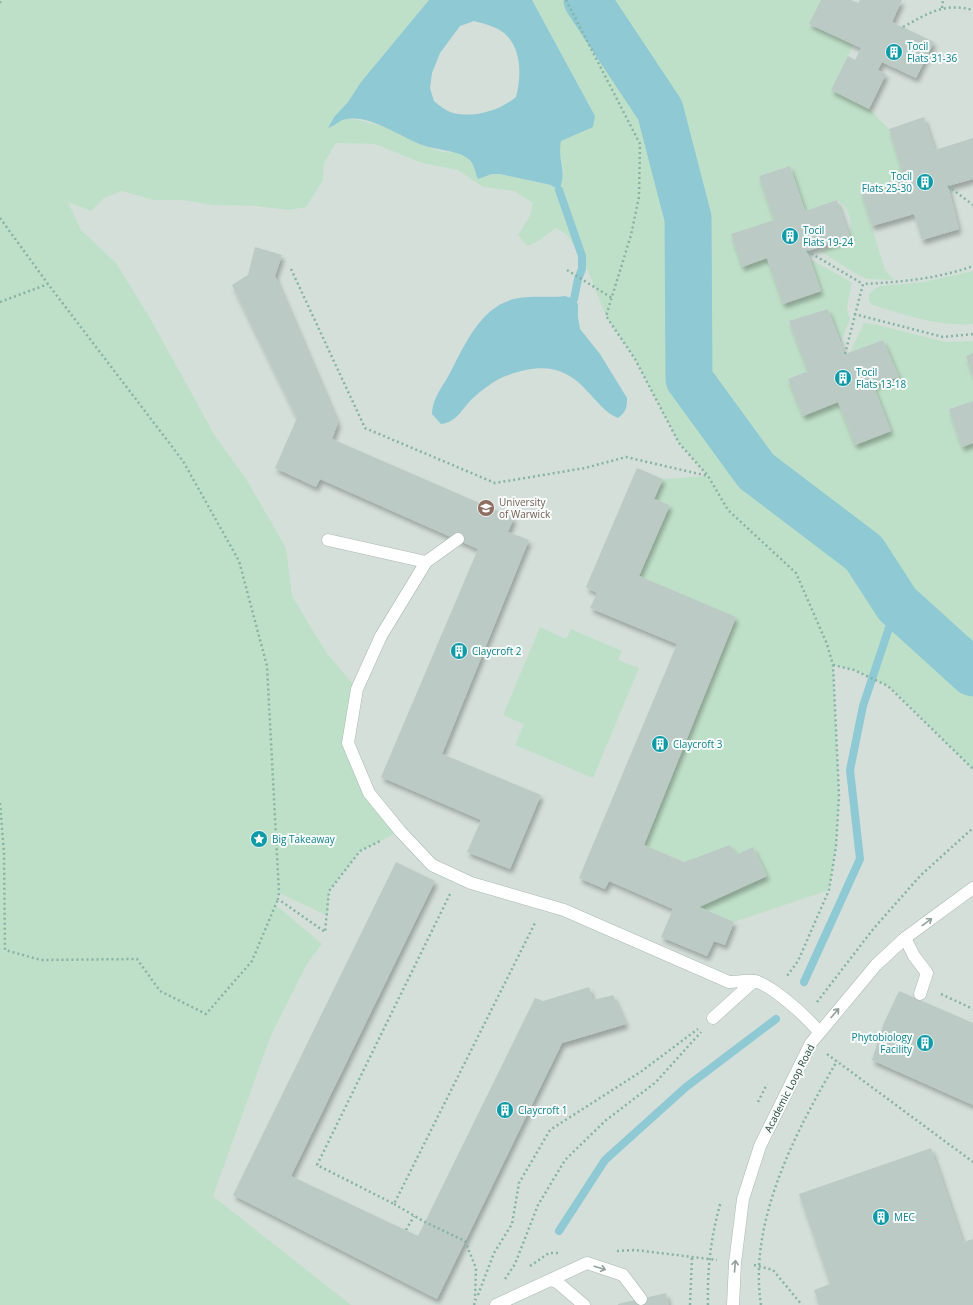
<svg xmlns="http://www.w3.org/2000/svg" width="973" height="1305" viewBox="0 0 973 1305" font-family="'Open Sans',sans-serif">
	<defs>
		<filter id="shadow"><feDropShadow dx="2.5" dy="4.5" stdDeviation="2" flood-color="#0004"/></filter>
	</defs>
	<rect width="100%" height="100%" fill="#e6efeb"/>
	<path fill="#d4dfda" d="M0,0H973V1305H158Z"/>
	<g fill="#bfe0c8">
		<path d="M0,0H429L361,82L348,102L334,117L328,128L338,122L348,118L383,126L422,145L443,152H455L467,158L474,165L475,173L484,177L492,174H500L551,185L559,189L564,172L559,150L561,141L570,135L585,131L595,116L532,0H821L809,24L853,45L832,90L869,109L889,129L904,178L861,192L885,270L894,280L867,279L853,272L820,251L847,242C853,228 852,208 837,200L805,211L790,166L759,176L774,220L742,266L767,258L783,304L821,291L810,259L851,282C852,298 843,301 850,319L841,342L828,309L789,322L808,371L788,379L803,416L838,402L855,445L891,431L873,385L899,377L883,340L850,352L864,323L878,325L946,342L973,341V353L966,356L973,378V401L949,409L962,447L973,443V769L888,686L854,670L833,665L839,795L836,847L829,890L734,922L699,907L767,876L753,847L736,855L684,862L644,845L736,618L639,576L670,505L654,499L663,479L708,476L679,443L635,359L606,316L582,256L566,234L556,228L537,242L527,246L518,235L530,216L533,203L514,191L483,187L458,170L422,163L375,144L336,143L324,163L323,180L306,207L289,210L256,206L212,205L184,200H153L122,191L104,198L91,211L68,202L81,230L116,263L150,318L214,434L248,482L286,548L292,596L326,652L357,689L348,743L369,793L400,831L360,851L329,891L328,916L279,893L276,905L322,944L308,962L271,1035L213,1196L351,1305H0Z"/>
		<path d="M973,271V324C939,327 905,315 873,305L869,301V295L874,289L881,286L923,282Z"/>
		<path d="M540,627L566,639L571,629L622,651L618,660L639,668L593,778L515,745L524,724L503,715Z"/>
	</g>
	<g fill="#8ec9d4" fill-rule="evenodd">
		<path d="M429,0H532L595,116L593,127L561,141C557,162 568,169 559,190L551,185L500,174H492L478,179C474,171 475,163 467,158C456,150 436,150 422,145C401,137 371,115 347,119C339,120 335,126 328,128L334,117L348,102L361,82ZM474,21C485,24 500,27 508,37C522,52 521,79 516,97C499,111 472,119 450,112C445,110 439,105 434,101L430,88L432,73L440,53L460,26Z"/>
		<path d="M565,296L574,299L578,304V317L580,329L600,354L627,398C627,408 626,412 618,418C605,413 597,401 588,392C563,363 537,364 503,377C492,382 482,390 473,398C462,408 458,422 441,424L432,414C432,398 444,385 451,371C465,344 481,307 514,299C530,295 549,298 565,296Z"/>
	</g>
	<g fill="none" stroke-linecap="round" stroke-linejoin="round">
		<g stroke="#8ec9d4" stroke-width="8">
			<path d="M559,190L582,256V269L578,279L574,299"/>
			<path d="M804,982L860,859L850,770L863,706L897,604"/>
			<path d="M559,1231L605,1160L686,1087L776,1019"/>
		</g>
		<path stroke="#8ec9d4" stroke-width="47" d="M587,0L660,110L688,218L689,379L756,471L864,553L897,604L973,673"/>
	</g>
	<g fill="#bbcac4" filter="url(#shadow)">
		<path d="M821,0H851L858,3L860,0H902L892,22L934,42L916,78L882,62L878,70L886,74L869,109L831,90L848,56L855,60L861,48L809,24Z"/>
		<path d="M924,117L935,150L973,138V179L948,186L959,229L922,240L914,214L872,226L861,192L904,178L889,129Z"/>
		<path d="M790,166L805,211L837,200L850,238L807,251L821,291L783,304L767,258L742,267L731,234L774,220L759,176Z"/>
		<path d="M255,247L282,255L275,276L338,423L332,439L514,518L508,532L529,540L442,754L541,795L510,869L467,852L481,820L381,777L478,549L320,479L316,487L275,468L297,418L232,285L248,275Z"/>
		<path d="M828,309L845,354L883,340L899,377L873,385L891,431L855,445L838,402L803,416L788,379L808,371L789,321Z"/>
		<path d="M973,353V377L966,356Z"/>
		<path d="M973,401V443L962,447L949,409Z"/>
		<path d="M637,468L663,479L654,499L670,505L639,576L736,617L644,845L684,862L730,845L736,855L753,847L767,876L699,907L734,922L725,945L714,941L707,956L661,937L673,909L609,881L605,889L579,878L677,644L590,608L597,593L586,587Z"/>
		<path d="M396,862L435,881L291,1176L418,1236L535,998L543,1001L589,987L593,1000L613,995L626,1024L562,1043L437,1299L233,1195Z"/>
		<path d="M899,991L973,1023V1105L872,1060L883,1025Z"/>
		<path d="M931,1148L963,1242L973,1239V1305H819L814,1290L830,1284L799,1194Z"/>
		<path d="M666,1293L669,1305H618V1304Z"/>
	</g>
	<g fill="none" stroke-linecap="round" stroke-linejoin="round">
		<g stroke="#a8b8b2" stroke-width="13">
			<g id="minor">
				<path d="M458,539L426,562L381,636L357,689L348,743L369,793L400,831L432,865L471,883L564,910L729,982C737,982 746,980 754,981C771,984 808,1018 819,1032"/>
				<path d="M328,540L426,562"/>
				<path d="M905,938L914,956L927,973L920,994"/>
				<path d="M713,1018L754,981"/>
				<path d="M551,1280L557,1282L584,1305"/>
				<path d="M496,1305L587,1263L623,1275L641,1299"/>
				<path d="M733,1305L735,1263L743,1199L760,1146L811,1043L876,965L905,938L973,888"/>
			</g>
		</g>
		<g stroke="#86b3a5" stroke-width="2.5" stroke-dasharray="2 3" stroke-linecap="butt">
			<path d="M566,0L640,144L639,197L631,235L606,316L635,359L679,443L708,476L728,510L796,573L827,644L833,665L839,795L836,847L829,890L798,961L787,976"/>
			<path d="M0,3L1,0"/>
			<path d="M942,8L943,0"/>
			<path d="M903,27C927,14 944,2 973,10"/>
			<path d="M948,186L973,205"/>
			<path d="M0,218L48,284L183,461L239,561L267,666L279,893L278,899L325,932L329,891L360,851L382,840"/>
			<path d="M807,251L863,284"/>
			<path d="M291,269L365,428L495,483L585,468L626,457L708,476"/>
			<path d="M567,270L612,298"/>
			<path d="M0,302L48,284"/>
			<path d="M854,314L943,337L973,334"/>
			<path d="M845,354L863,284C901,282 937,279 973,266"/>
			<path d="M833,665L854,670L888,686L973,769"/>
			<path d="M0,803L4,853L5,950L41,960L137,959L160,991L206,1014L252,961L278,899"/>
			<path d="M450,894L317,1165L394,1204L536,921"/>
			<path d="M941,994L973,1009"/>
			<path d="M817,1002L874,928L921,875L973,828"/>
			<path d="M827,1054L973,1162"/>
			<path d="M758,1102L767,1084"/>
			<path d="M394,1204L425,1222L465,1241L476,1268L475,1300"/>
			<path d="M406,1230L414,1216"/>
			<path d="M617,1251L635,1250L717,1260"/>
			<path d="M754,1265L773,1270L802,1305"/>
			<path d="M530,1266L549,1253H560"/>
			<path d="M505,1279L515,1264L538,1205L565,1160L605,1121L656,1082L701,1032"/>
			<path d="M478,1295L494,1253L512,1224L519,1183L550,1130L642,1071L698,1029"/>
			<path d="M474,1305L476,1299"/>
			<path d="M690,1305L692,1257"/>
			<path d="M708,1305C707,1269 711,1236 721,1201"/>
			<path d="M761,1305C748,1221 796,1131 837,1061"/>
		</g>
		<use href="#minor" stroke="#fff" stroke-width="12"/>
	</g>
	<defs><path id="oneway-shaft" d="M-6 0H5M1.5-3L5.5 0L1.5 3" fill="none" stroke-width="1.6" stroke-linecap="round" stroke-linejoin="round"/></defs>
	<g stroke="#92a09c">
		<use href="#oneway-shaft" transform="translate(927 922) rotate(-36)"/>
		<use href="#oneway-shaft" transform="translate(835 1013) rotate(-49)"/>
		<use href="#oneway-shaft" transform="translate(735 1266) rotate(-85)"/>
		<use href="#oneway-shaft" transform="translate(600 1268) rotate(17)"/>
	</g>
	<defs>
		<g id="building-disc" transform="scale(0.9)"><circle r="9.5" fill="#0f9aa8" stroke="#f7fbf9"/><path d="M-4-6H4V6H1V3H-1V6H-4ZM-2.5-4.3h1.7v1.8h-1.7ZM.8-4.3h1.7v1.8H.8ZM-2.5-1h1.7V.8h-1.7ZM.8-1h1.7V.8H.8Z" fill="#fff"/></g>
		<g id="university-disc" transform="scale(0.9)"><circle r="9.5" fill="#8d6e63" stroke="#f7fbf9"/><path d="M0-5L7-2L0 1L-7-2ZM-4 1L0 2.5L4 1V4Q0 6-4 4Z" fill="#fff"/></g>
		<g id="sight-disc" transform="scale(0.9)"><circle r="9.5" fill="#0f9aa8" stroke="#f7fbf9"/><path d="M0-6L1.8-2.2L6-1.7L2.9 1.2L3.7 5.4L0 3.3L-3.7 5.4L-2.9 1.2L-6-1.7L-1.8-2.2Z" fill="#fff"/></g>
	</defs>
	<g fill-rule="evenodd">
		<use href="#building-disc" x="894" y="52"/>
		<use href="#building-disc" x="925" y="182"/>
		<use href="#building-disc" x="790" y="236"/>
		<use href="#building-disc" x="843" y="378"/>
		<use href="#university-disc" x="486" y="508"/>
		<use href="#building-disc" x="459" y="651"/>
		<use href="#building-disc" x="660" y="744"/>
		<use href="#sight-disc" x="259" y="839"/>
		<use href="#building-disc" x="925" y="1043"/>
		<use href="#building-disc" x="505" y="1110"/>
		<use href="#building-disc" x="881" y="1217"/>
	</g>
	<g text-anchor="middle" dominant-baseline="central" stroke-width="4" stroke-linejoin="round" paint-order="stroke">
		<g font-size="10" fill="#0d838f" stroke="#f7fbf9" text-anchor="start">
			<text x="907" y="46">Tocil<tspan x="907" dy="12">Flats 31-36</tspan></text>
			<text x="912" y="176" text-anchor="end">Tocil<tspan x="912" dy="12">Flats 25-30</tspan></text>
			<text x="803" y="230">Tocil<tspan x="803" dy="12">Flats 19-24</tspan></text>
			<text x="856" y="372">Tocil<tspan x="856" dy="12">Flats 13-18</tspan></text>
			<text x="472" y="651">Claycroft 2</text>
			<text x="673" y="744">Claycroft 3</text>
			<text x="272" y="839">Big Takeaway</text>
			<text x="912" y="1037" text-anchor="end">Phytobiology<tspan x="912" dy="12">Facility</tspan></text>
			<text x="518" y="1110">Claycroft 1</text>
			<text x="894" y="1217">MEC</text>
		</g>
		<g font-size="10" fill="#785e54" stroke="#f7fbf9" text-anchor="start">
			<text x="499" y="502">University<tspan x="499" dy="12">of Warwick</tspan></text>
		</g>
		<g font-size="10" fill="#24423a" stroke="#f7fbf9">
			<text transform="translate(789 1088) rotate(-63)">Academic Loop Road</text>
		</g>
	</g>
</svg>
